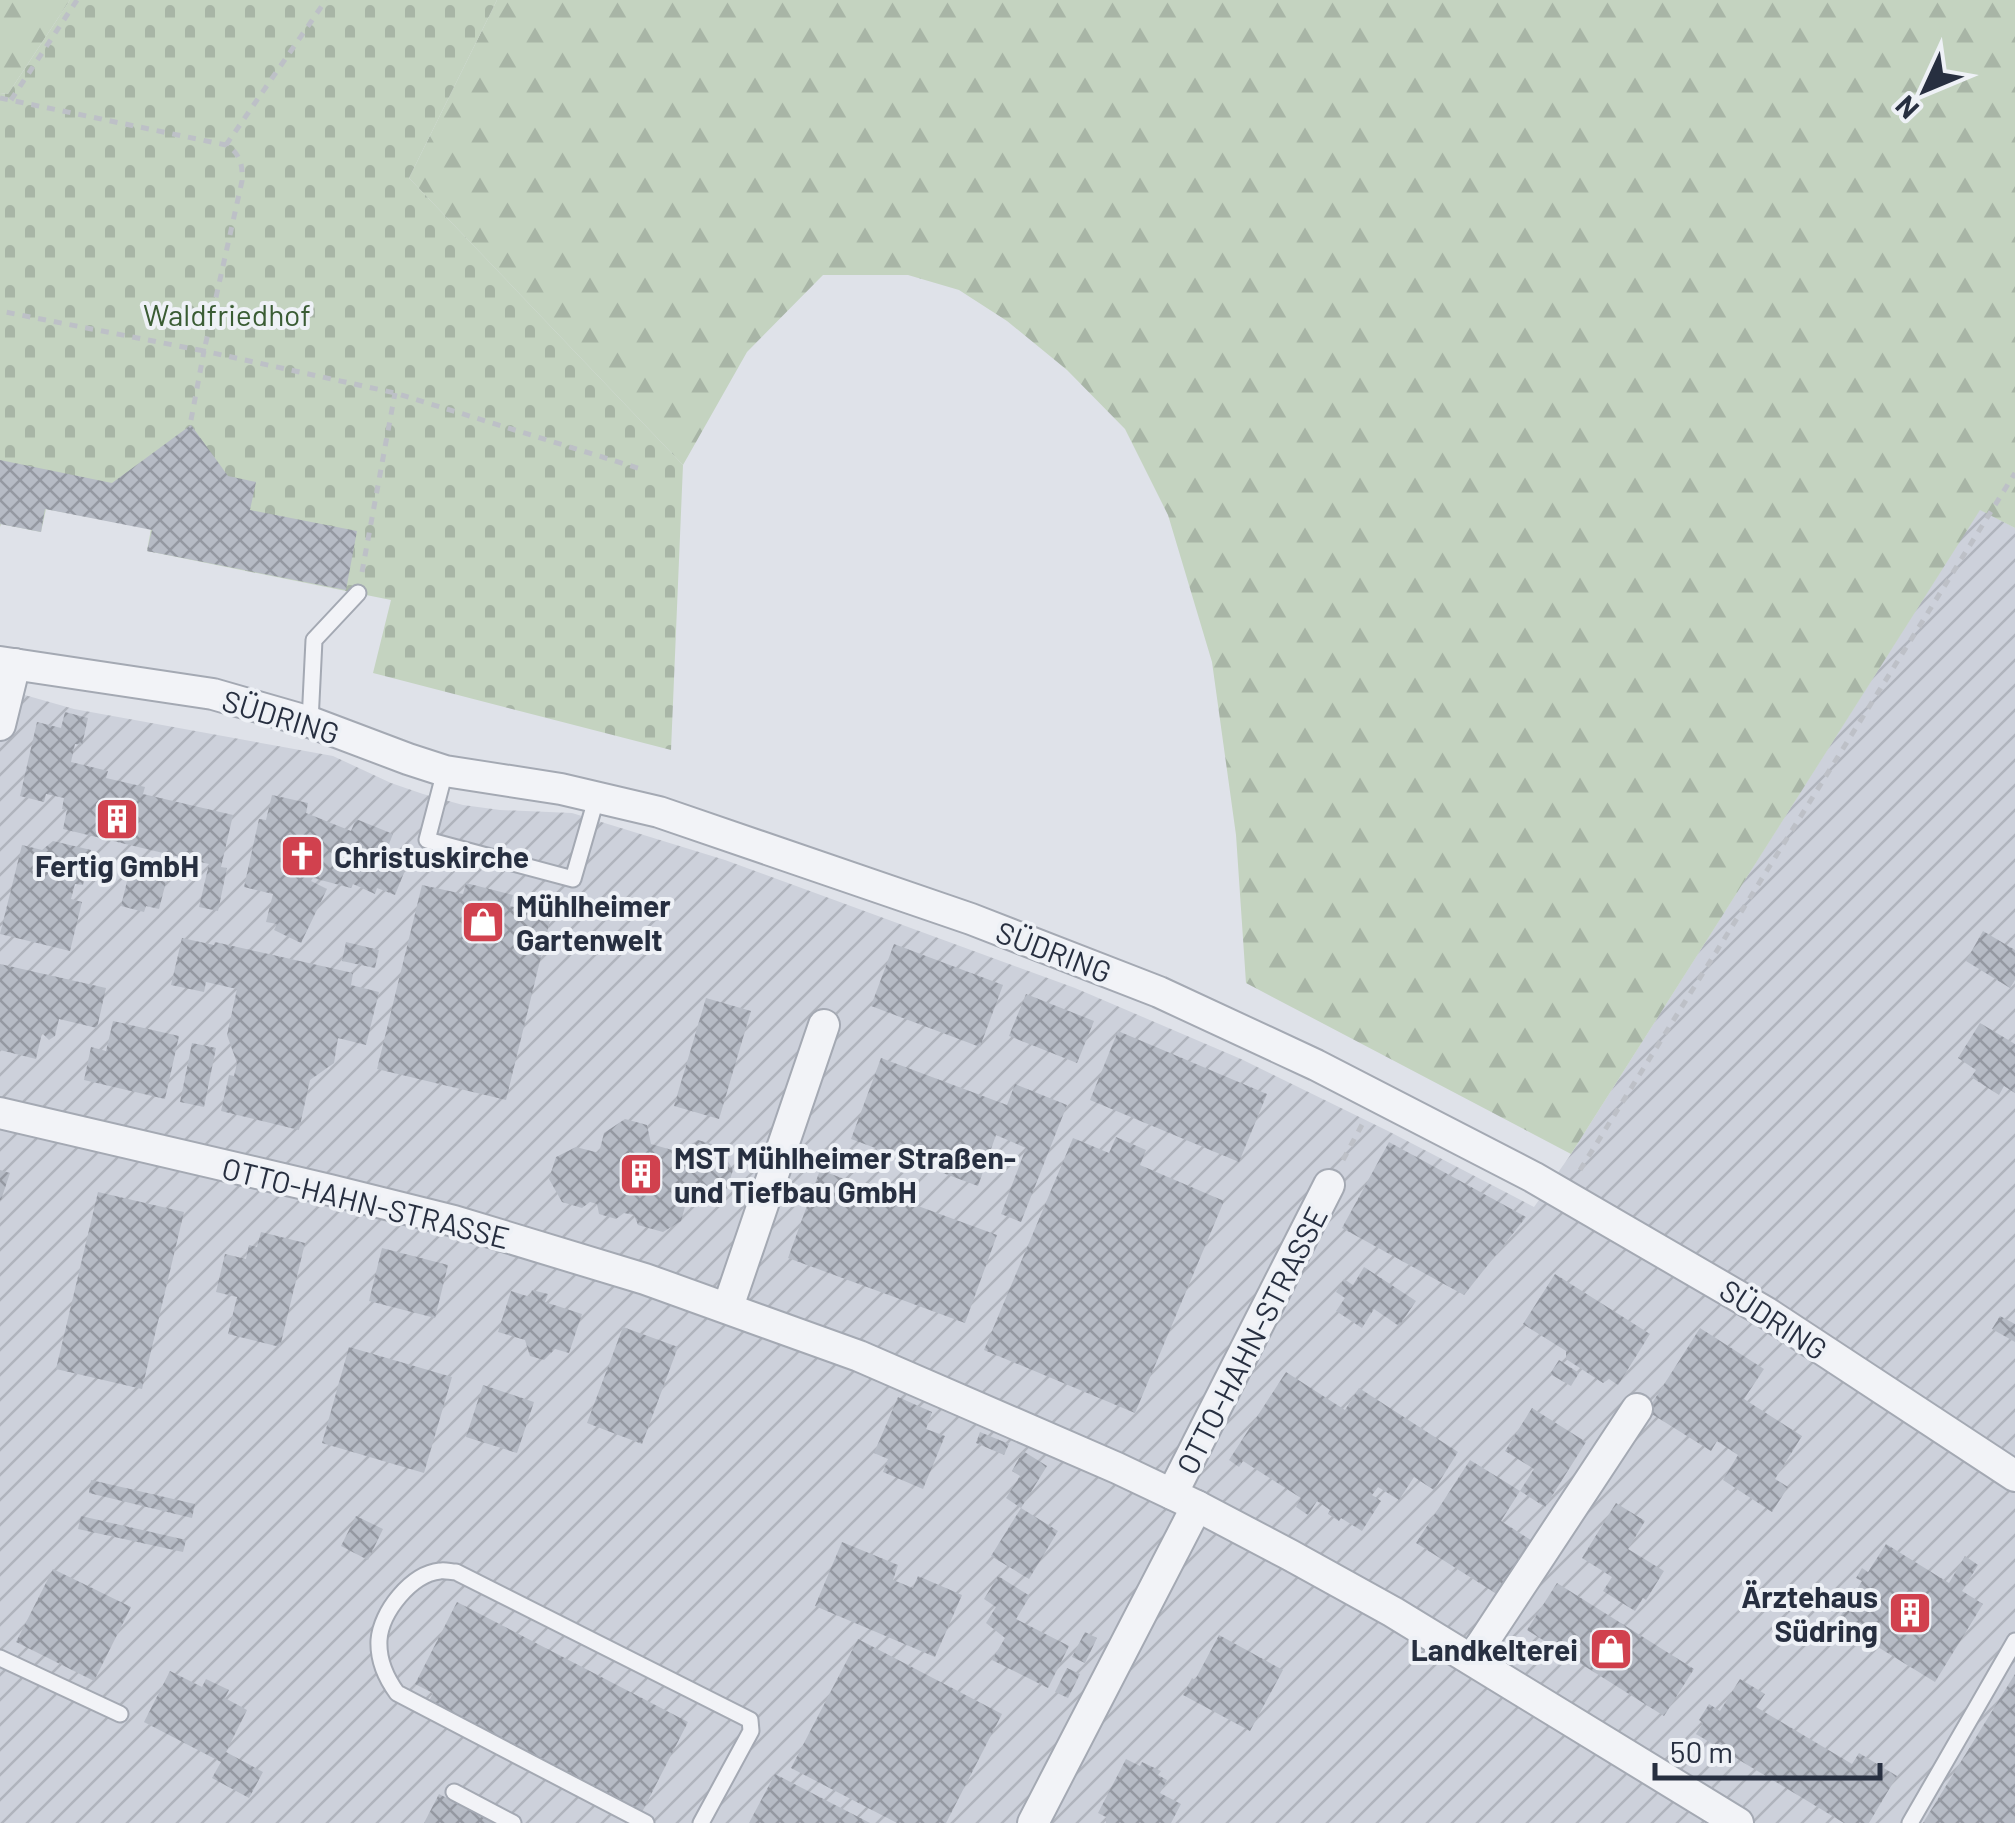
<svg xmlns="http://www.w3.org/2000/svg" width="2015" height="1823" viewBox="0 0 2015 1823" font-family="Barlow,sans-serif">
	<defs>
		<pattern id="industrial-furrows" width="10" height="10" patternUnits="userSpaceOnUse" patternTransform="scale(2.5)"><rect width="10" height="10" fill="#cdd1db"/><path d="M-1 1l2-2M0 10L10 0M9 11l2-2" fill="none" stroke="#b0b4bd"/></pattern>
		<pattern id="forest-firs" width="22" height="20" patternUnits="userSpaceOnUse" patternTransform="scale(2.5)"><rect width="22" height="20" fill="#c4d3c0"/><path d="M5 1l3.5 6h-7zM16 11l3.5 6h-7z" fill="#a8b5a6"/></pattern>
		<pattern id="cemetery-stones" width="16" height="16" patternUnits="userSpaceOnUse" patternTransform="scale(2.5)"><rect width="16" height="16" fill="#c4d3c0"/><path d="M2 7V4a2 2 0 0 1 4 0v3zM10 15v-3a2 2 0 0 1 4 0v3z" fill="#a8b5a6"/></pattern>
		<pattern id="building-cross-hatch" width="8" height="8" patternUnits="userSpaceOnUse" patternTransform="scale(2.5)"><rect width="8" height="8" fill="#b6bbc5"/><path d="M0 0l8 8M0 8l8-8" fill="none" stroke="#9498a1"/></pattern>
	</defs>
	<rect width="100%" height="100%" fill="#dfe2e9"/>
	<path fill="url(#industrial-furrows)" d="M1980,509L2015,528V1823H0V688L74,709L333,756L391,783L423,794L463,805L500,810L572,813L725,860L1075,988L1241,1059L1388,1131L1534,1207L1571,1154Z"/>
	<g fill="url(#forest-firs)">
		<path d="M0,0H70L8,94L0,93Z"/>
		<path d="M497,0H2015V528L1980,510L1571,1154L1246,983L1236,835L1212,662L1168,515L1125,429L1067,370L1007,321L959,290L908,275H823L747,352L683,465L409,178Z"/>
	</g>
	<path fill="url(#cemetery-stones)" d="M70,0H497L409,178L683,465L671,750L373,673L391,600L147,551L151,529L46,509L41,532L1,524L0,527V93L8,94Z"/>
	<g fill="url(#building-cross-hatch)">
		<path d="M191,425L228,476L256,482L250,510L357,531L346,590L147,551L152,530L45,509L41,532L0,524V460L112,483Z"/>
		<path d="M65,712L88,718L82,745L75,744L71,762L108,771L106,778L145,787L143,794L233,815L221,867L227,868L218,911L199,907L209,864L63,829L67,810L62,809L64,798L46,794L44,802L20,796L37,722L61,728Z"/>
		<path d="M272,795L308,803L306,813L351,831L356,819L393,834L387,849L410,858L395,895L377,888L375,894L353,884L351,888L313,878L311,881L327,889L301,943L274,930L277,924L266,922L273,894L244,887L259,819L266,820Z"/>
		<path d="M53,841L91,850L83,885L75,884L71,899L82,902L70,951L0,934L22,845L42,850Z"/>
		<path d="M129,873L166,882L159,909L146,906L144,912L121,906Z"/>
		<path d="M466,883L513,895L510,906L551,916L506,1100L377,1069L422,885L463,894Z"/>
		<path d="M1983,931L2015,950V980L2010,988L1966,961Z"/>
		<path d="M182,938L214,945L215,942L353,973L351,985L379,992L366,1045L338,1038L334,1063L310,1080L299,1130L221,1111L229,1075L234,1076L237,1063L227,1035L237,989L206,982L204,992L171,985Z"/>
		<path d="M346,942L379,950L375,968L342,961Z"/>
		<path d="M894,944L1003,985L980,1047L871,1006Z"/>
		<path d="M0,964L106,988L97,1028L59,1019L55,1036L49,1040L42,1033L36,1059L0,1050Z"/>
		<path d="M1026,994L1094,1021L1077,1063L1009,1036Z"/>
		<path d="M706,998L751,1011L719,1119L674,1106Z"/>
		<path d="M113,1021L179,1036L165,1099L84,1080L91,1047L106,1051Z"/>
		<path d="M1980,1023L2015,1044V1093L2004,1086L1999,1095L1971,1077L1976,1070L1958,1058Z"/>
		<path d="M1118,1031L1267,1094L1239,1162L1090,1100Z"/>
		<path d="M192,1043L216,1048L204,1107L180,1102Z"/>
		<path d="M881,1058L1007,1105L1015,1084L1067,1105L1021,1222L1001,1214L1026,1148L996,1135L978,1186L851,1139Z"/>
		<path d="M625,1119L647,1125L651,1144L679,1152L698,1140L719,1146L733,1170L727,1189L707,1202L688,1196L681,1221L663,1232L638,1225L634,1215L624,1213L616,1219L599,1214L597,1204L590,1202L582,1208L562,1202L549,1179L556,1157L576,1147L599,1153L604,1133Z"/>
		<path d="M1116,1137L1146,1150L1140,1165L1224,1201L1135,1413L984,1350L1073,1138L1109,1153Z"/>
		<path d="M1389,1142L1526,1217L1464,1295L1342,1228Z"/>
		<path d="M0,1170L10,1173L1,1200H0Z"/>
		<path d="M820,1170L997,1235L965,1323L788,1258Z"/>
		<path d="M98,1192L184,1212L142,1389L56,1369Z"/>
		<path d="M261,1232L305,1243L280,1347L228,1334L237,1297L216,1292L225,1254L246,1259L249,1245L257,1247Z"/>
		<path d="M382,1248L448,1265L435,1318L369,1301Z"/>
		<path d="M1364,1267L1416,1301L1399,1326L1374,1309L1362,1328L1336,1311L1345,1298L1336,1292L1344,1279L1353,1285Z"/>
		<path d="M1555,1274L1650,1334L1618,1385L1609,1379L1603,1383L1566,1359V1351L1523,1324Z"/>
		<path d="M532,1290L548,1294L545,1302L582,1314L569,1353L555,1349L544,1360L530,1356L525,1340L498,1332L511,1291L530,1297Z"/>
		<path d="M2000,1316L2015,1324V1342L1992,1329Z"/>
		<path d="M623,1327L678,1347L642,1444L587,1423Z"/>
		<path d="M1700,1328L1764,1369L1744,1399L1802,1436L1775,1479L1788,1487L1772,1512L1723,1480L1738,1455L1717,1441L1711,1451L1647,1411Z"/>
		<path d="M349,1347L452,1377L424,1473L322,1443Z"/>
		<path d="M1559,1360L1579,1373L1571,1386L1550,1374Z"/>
		<path d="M1286,1372L1345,1410L1359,1388L1458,1452L1434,1490L1414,1477L1399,1500L1378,1487L1372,1495L1381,1501L1362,1531L1341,1518L1339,1521L1328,1514L1330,1510L1317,1501L1308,1515L1296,1507L1301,1498L1243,1461L1239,1467L1229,1460Z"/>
		<path d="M483,1385L534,1402L517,1453L466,1437Z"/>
		<path d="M898,1397L932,1412L926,1429L945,1436L923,1489L883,1472L888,1459L874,1453Z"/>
		<path d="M1532,1408L1586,1442L1545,1507L1520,1491L1534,1469L1505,1451Z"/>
		<path d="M980,1432L1009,1444L1004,1455L976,1443Z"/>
		<path d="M1023,1451L1047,1466L1021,1508L1058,1531L1029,1579L991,1556L1021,1508L1006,1498L1020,1476L1012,1471Z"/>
		<path d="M1470,1460L1520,1491L1501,1521L1534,1542L1500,1596L1416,1543Z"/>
		<path d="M91,1480L195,1504L192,1518L89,1493Z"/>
		<path d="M1616,1503L1645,1521L1628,1549L1664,1571L1646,1600L1643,1598L1635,1611L1603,1591L1612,1577L1582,1558Z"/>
		<path d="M81,1516L186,1540L183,1552L78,1529Z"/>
		<path d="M356,1516L383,1529L368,1560L341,1546Z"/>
		<path d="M842,1542L898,1565L893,1580L913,1588L918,1576L962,1595L935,1657L815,1606Z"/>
		<path d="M1886,1544L1949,1583L1965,1556L1978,1565L1962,1591L1983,1604L1935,1682L1837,1622L1862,1581L1856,1578L1862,1568L1868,1572Z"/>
		<path d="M53,1569L131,1607L94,1681L16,1642Z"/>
		<path d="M998,1576L1030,1596L1016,1619L1069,1646L1048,1688L992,1660L1005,1638L986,1623L996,1607L984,1599Z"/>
		<path d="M1557,1583L1694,1669L1664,1716L1527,1630Z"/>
		<path d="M457,1602L688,1722L641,1814L428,1703L433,1693L415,1684Z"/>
		<path d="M1085,1632L1097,1638L1085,1663L1072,1657Z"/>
		<path d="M1219,1635L1283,1670L1250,1731L1183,1695L1192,1678L1195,1680Z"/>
		<path d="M858,1639L1002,1714L946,1823H897L791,1768Z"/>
		<path d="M1067,1668L1080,1674L1068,1698L1055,1692Z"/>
		<path d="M170,1671L202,1687L206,1679L229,1690L225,1698L247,1710L226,1752L263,1772L249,1798L212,1778L221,1762L144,1722Z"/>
		<path d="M2015,1674V1823H1923Z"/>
		<path d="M1740,1679L1765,1694L1756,1707L1852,1764L1859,1753L1897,1776L1869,1823H1844L1696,1734L1703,1723L1699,1720L1709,1704L1720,1711Z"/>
		<path d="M1126,1759L1140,1766L1142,1762L1161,1771L1158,1775L1167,1780L1160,1793L1181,1804L1171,1823H1106V1817L1098,1813Z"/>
		<path d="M775,1774L870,1823H749Z"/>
		<path d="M439,1794L496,1823H424Z"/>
	</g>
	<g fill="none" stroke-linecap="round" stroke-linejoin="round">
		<g stroke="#a4a9b3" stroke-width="19">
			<g id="lane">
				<path d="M310,722L314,640L358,593"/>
				<path d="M445,771L427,840L573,879L597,796"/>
				<path d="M0,1658L120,1714"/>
				<path d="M454,1792L513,1823"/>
				<path d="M646,1823L397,1693C386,1678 378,1659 379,1640C381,1612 411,1574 440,1571C445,1570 451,1572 456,1572L750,1720L751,1731L701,1823"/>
				<path d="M1910,1823L2015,1641"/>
			</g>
		</g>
		<g stroke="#a4a9b3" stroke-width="34">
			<g id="street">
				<path d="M0,662L213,694L310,722L408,759L445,771L561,789L659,812L971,919L1159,992L1316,1065L1533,1177L1767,1313L2015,1476"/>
				<path d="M0,725L15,664"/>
				<path d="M0,1113L330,1190L454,1221L645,1279L859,1356L1117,1468L1197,1506L1290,1555L1393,1612L1738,1823"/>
				<path d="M728,1307L824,1025"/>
				<path d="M1172,1494L1329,1185"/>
				<path d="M1472,1659L1637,1409"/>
				<path d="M1033,1823L1197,1506"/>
			</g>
		</g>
		<g stroke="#bdc0c7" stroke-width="5" stroke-dasharray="8 8" stroke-linecap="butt">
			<path d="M0,98L226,145C240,153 243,165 242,181L204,351L0,311"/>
			<path d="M11,100L77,0"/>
			<path d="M226,145L326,0"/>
			<path d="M191,420L204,351L395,393L641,469"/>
			<path d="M362,572L395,393"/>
			<path d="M1343,1160L1364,1121"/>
			<path d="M1580,1170L2015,473"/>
		</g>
		<use href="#lane" stroke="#f2f3f7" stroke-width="15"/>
		<use href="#street" stroke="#f2f3f7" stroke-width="30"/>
	</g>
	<defs>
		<g id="building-square" transform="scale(2.25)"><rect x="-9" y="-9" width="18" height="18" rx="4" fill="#d1414e" stroke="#eef1f6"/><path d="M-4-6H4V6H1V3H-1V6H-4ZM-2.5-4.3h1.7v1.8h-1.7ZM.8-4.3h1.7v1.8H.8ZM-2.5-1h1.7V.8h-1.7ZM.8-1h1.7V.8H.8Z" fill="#fff"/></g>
		<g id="church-square" transform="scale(2.25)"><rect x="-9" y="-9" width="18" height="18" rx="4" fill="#d1414e" stroke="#eef1f6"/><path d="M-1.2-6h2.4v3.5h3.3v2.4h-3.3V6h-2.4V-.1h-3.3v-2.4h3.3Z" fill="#fff"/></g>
		<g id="shop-square" transform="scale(2.25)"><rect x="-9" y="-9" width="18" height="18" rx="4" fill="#d1414e" stroke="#eef1f6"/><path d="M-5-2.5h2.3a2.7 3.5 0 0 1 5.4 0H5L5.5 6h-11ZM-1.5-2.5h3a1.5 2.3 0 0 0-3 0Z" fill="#fff"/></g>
	</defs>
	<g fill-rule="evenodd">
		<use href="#building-square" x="117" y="819"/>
		<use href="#church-square" x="302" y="856"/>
		<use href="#shop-square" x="483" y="922"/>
		<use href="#building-square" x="641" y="1174"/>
		<use href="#building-square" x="1910" y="1613"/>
		<use href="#shop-square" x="1611" y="1649"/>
	</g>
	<g text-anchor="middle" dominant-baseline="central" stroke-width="8" stroke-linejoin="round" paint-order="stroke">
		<g font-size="30" fill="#3a5c34" stroke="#eef1f6">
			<text x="227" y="314">Waldfriedhof</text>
		</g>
		<g font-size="30" fill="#272f40" stroke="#eef1f6">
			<text transform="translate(281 716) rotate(17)">SÜDRING</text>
			<text transform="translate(1054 951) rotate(21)">SÜDRING</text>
			<text transform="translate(366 1202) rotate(14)">OTTO-HAHN-STRASSE</text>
			<text transform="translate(1774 1319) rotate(33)">SÜDRING</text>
			<text transform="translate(1251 1340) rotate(-63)">OTTO-HAHN-STRASSE</text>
		</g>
		<g font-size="30" font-weight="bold" fill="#272f40" stroke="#eef1f6" text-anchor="start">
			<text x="334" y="856">Christuskirche</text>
			<text x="117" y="865" text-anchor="middle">Fertig GmbH</text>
			<text x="516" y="905">Mühlheimer<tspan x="516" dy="34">Gartenwelt</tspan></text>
			<text x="674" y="1157">MST Mühlheimer Straßen-<tspan x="674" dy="34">und Tiefbau GmbH</tspan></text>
			<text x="1878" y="1596" text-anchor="end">Ärztehaus<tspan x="1878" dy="34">Südring</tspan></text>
			<text x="1578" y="1649" text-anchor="end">Landkelterei</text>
		</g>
	</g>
	<g transform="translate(1925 90) rotate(226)" stroke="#eef1f6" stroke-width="8" paint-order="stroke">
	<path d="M0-8L18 38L0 25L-18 38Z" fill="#272f40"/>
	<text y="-15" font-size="28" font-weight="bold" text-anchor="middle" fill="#272f40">N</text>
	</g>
	<path d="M1655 1763v15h225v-15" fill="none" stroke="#272f40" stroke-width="5"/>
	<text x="1670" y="1763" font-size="30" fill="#272f40" stroke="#eef1f6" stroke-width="8" paint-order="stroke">50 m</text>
</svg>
